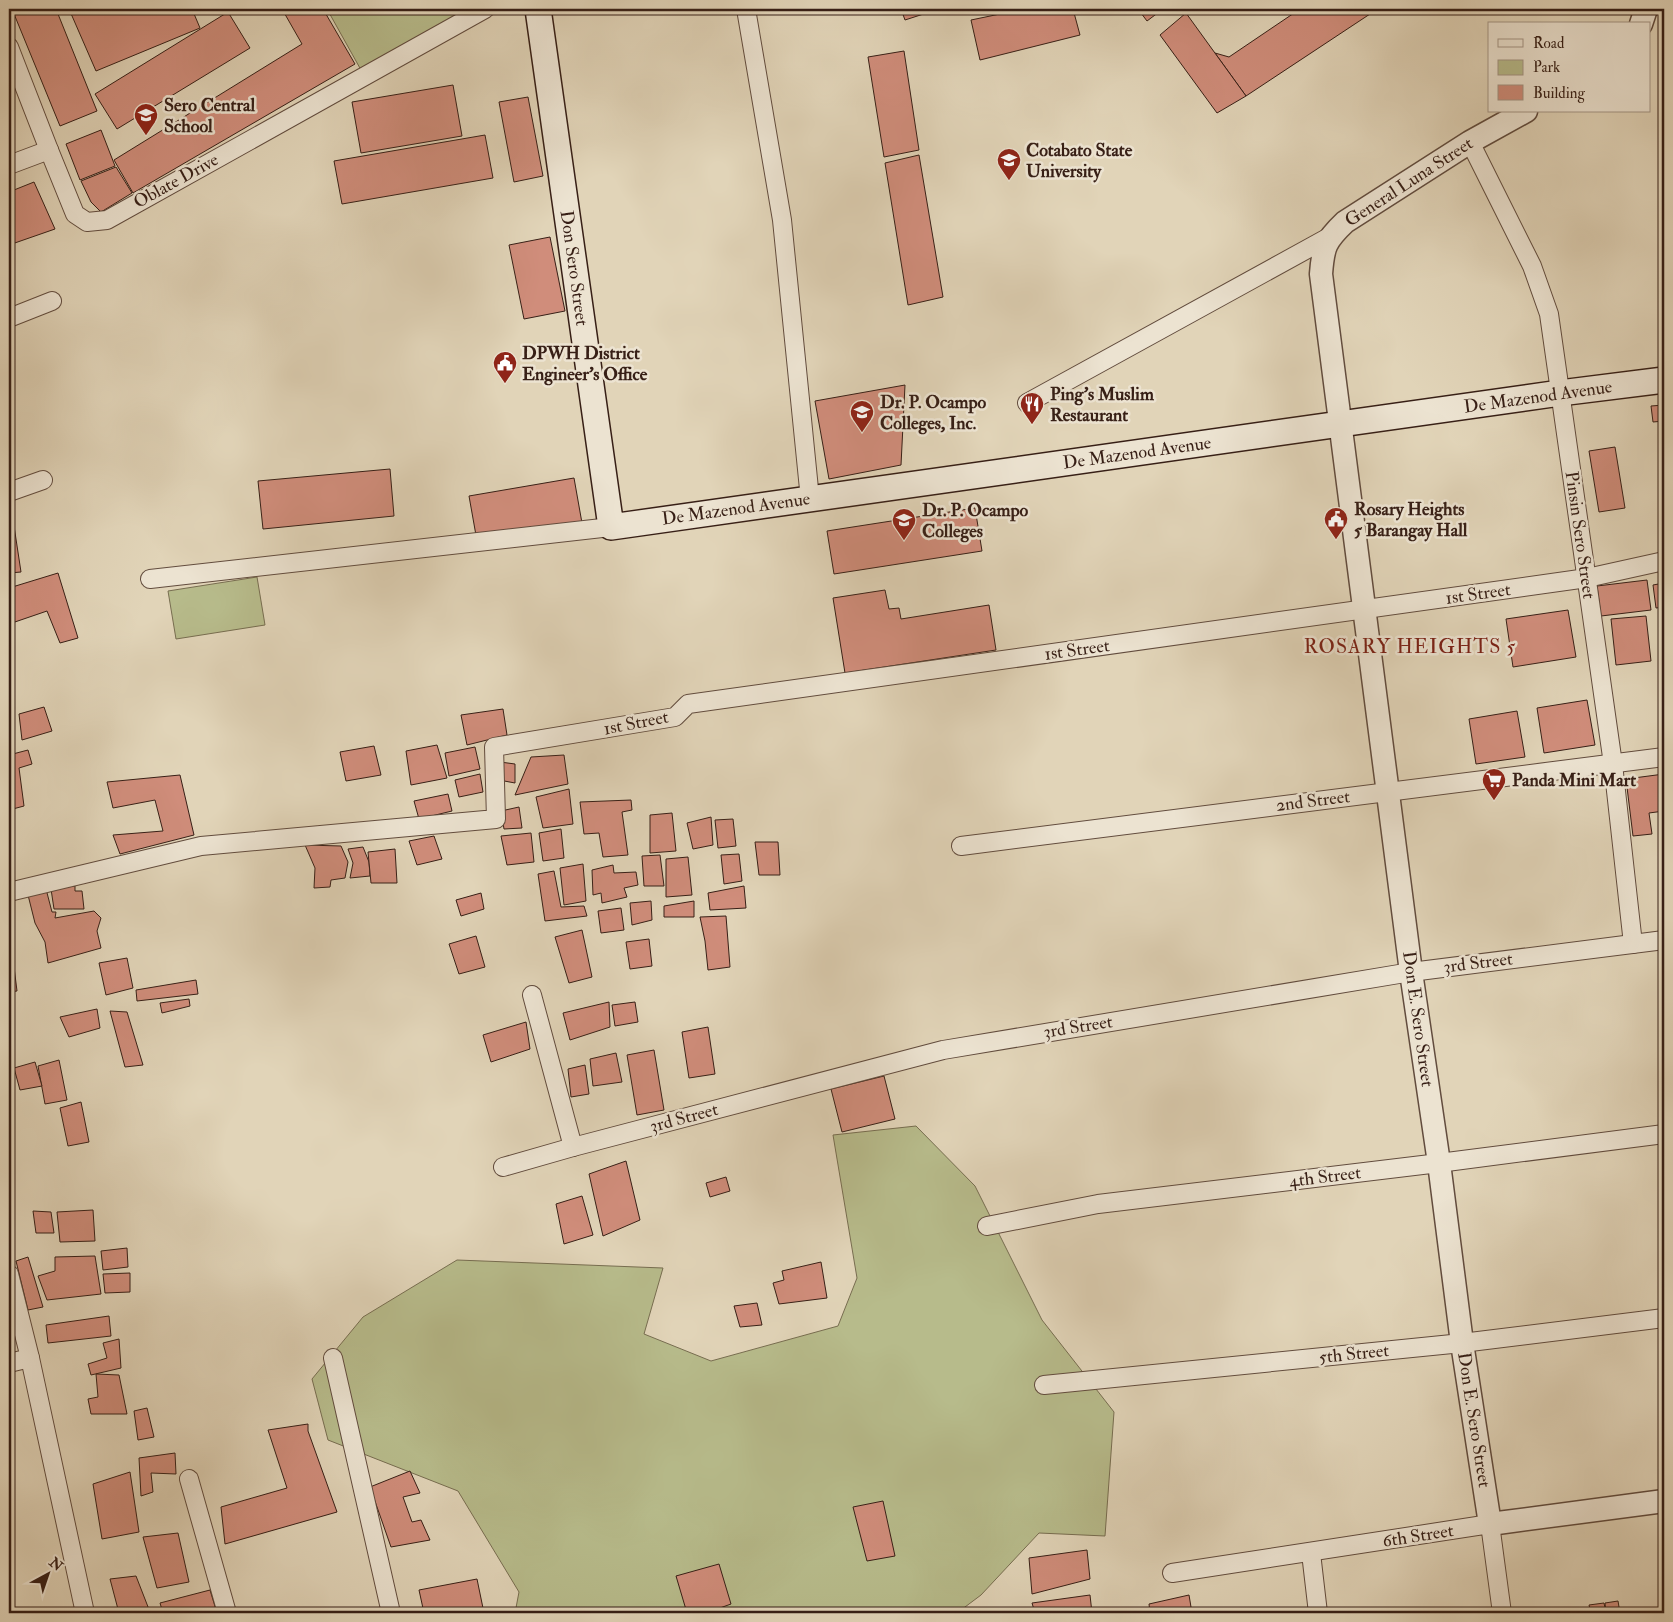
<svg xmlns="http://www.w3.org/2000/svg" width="1673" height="1622" viewBox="0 0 1673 1622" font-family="'IM FELL Double Pica',serif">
	<rect width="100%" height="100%" fill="#e1d4b8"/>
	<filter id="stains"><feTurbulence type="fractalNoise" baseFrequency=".004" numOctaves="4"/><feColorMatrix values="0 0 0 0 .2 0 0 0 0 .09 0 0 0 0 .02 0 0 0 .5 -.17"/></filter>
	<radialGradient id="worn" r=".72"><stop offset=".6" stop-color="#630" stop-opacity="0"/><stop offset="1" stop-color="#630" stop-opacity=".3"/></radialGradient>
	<g fill="#b7bb8b" stroke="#776d50">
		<path d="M327,9H470L361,70Z"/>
		<path d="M257,577L265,625L176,639L168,591Z"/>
		<path d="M916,1126L975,1186L1042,1320L1114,1412L1105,1536L1039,1533L981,1595L957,1613H515L519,1592L458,1491L328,1440L312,1379L363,1317L457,1260L663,1268L644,1334L711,1361L838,1326L857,1278L833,1135Z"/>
	</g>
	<g fill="#d08d7b" stroke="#371f16">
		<path d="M12,9H56L97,111L60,126Z"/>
		<path d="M69,9H192L200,28L96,71Z"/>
		<path d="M282,9H323L355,64L133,193L114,160L302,44Z"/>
		<path d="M901,9H939L905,20Z"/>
		<path d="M1024,9H1073L1080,35L980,60L971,20Z"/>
		<path d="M1138,9H1163L1147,21Z"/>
		<path d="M1300,9H1367L1370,14L1246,96L1215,53L1229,57Z"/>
		<path d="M228,12L250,48L117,129L95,94Z"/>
		<path d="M1186,13L1246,96L1217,113L1160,35Z"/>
		<path d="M904,51L919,150L884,157L868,57Z"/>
		<path d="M453,85L462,136L361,153L352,102Z"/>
		<path d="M528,97L543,176L514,182L499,102Z"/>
		<path d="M101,130L115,166L80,180L66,144Z"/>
		<path d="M485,135L493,178L342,204L334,161Z"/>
		<path d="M919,155L943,297L908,305L885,163Z"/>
		<path d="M116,167L132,193L101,212L91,202L81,181Z"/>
		<path d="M34,182L55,229L9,245V192Z"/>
		<path d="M550,237L565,311L524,319L509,245Z"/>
		<path d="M905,385L901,465L829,479L815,401Z"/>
		<path d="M1664,405V421L1653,422L1651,406Z"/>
		<path d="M1615,447L1625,508L1599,512L1589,451Z"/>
		<path d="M390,469L394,516L263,529L258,481Z"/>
		<path d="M574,478L582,523L477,541L469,496Z"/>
		<path d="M975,508L982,551L834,574L827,531Z"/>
		<path d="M14,526L21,572L9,573V527Z"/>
		<path d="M58,573L78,638L60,643L47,611L9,624V588Z"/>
		<path d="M1647,580L1651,610L1601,616L1597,586Z"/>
		<path d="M1664,583V607L1656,608L1653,585Z"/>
		<path d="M885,590L889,609L899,608L901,619L989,605L996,650L845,673L833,598Z"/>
		<path d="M1568,610L1576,657L1513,667L1506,619Z"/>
		<path d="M1646,616L1651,661L1616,665L1611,619Z"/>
		<path d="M1587,700L1595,745L1544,753L1537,708Z"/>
		<path d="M44,707L52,731L22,740L19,714Z"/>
		<path d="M503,709L507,735L467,745L461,715Z"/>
		<path d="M1517,711L1525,757L1476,764L1469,719Z"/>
		<path d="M437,745L447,778L411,785L406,751Z"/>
		<path d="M374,746L381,775L346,781L340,752Z"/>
		<path d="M475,747L480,769L449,776L445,753Z"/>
		<path d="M28,750L32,764L19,768L24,806L9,810V755Z"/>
		<path d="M564,755L568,784L515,795L531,757Z"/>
		<path d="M500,762L515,764V783L499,780Z"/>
		<path d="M480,774L483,792L459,797L455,780Z"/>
		<path d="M1664,774V811L1649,813L1652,834L1633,836L1626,779Z"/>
		<path d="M180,775L194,835L120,854L113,835L163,831L155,800L113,808L107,782Z"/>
		<path d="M569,789L573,824L543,828L536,797Z"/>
		<path d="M448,794L452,811L419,819L414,801Z"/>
		<path d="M631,800L632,810L622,812L628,855L603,857L599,833L584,834L580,802Z"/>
		<path d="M519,807L522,828L504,829L501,811Z"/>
		<path d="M672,813L676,851L650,853V815Z"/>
		<path d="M711,817L713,845L693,849L687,823Z"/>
		<path d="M733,819L736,846L718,848L715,820Z"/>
		<path d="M561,829L564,858L543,861L539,833Z"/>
		<path d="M531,833L534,862L507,865L501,836Z"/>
		<path d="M434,836L442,859L417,865L409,841Z"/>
		<path d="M755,842H778L780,875H759Z"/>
		<path d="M305,845L341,846L348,862L345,878L331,880L330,887L314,888L315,868Z"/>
		<path d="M363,847L369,862L370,876L350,878L353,863L348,849Z"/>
		<path d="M395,849L397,883H371L368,852Z"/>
		<path d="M739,854L742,881L724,884L721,855Z"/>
		<path d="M660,855L664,886H644L642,856Z"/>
		<path d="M688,857L692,895L666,897V859Z"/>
		<path d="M583,864L586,901L564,905L560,868Z"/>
		<path d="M613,865L614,873L636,872L638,885L624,888L627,897L602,903L601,893L593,895L592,870Z"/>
		<path d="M554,871L561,907L584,906L587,916L545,921L538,874Z"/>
		<path d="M75,886V891H82L84,909H54L51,889Z"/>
		<path d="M744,886L746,908L710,910L708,893Z"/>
		<path d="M46,889L52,912H56L55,918L94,911L101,918L97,931L101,948L48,963L45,942L35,923L28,895Z"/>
		<path d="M481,893L484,909L461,916L456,900Z"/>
		<path d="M651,901L652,920L632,925L630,903Z"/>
		<path d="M694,901V917H664V906Z"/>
		<path d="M621,908L624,930L601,933L598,911Z"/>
		<path d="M726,916L730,967L708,970L705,941L700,917Z"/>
		<path d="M9,927L17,991L9,992Z"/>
		<path d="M582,930L592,977L569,983L555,937Z"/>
		<path d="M476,936L485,967L459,974L449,944Z"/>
		<path d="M649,939L652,966L630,969L626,942Z"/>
		<path d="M127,958L133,988L106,995L99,963Z"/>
		<path d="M196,980L198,994L137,1001L136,990Z"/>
		<path d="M189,999L190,1006L162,1013L160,1003Z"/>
		<path d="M609,1002L610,1027L570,1040L563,1013Z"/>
		<path d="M635,1002L638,1022L615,1026L612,1005Z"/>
		<path d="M97,1009L100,1028L69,1037L60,1017Z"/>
		<path d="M110,1011L127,1012L143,1065L125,1067Z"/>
		<path d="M526,1022L530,1049L491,1062L483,1035Z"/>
		<path d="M708,1027L715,1074L689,1078L682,1032Z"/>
		<path d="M654,1050L664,1110L637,1115L627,1055Z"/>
		<path d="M616,1053L622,1082L593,1086L590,1059Z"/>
		<path d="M59,1060L67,1100L45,1104L38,1066Z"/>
		<path d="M35,1062L42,1086L20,1090L14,1068Z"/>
		<path d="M585,1065L589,1094L571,1097L568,1069Z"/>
		<path d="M884,1076L895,1119L842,1132L831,1089Z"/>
		<path d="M81,1102L89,1142L68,1146L60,1108Z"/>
		<path d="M626,1161L640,1220L603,1236L589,1174Z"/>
		<path d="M726,1177L730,1191L710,1197L706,1183Z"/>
		<path d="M582,1196L593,1235L564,1244L556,1204Z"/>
		<path d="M93,1210L95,1241L60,1242L57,1212Z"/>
		<path d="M33,1211L51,1212L54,1233H36Z"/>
		<path d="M127,1248L128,1267L103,1270L101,1251Z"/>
		<path d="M95,1256L101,1294L47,1300L38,1276L55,1271V1257Z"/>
		<path d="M28,1257L43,1307L28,1310L16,1261Z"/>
		<path d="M821,1262L827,1298L779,1304L773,1283L784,1280L782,1271Z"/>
		<path d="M130,1273V1292L105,1293L103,1274Z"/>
		<path d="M757,1303L762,1325L740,1327L734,1306Z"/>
		<path d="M109,1316L111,1336L48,1343L46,1325Z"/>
		<path d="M119,1339L121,1368L91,1375L88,1364L107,1358L103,1343Z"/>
		<path d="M96,1374L119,1375L127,1414H91L88,1399L98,1397Z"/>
		<path d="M147,1408L154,1437L138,1440L134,1411Z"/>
		<path d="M308,1424V1431L337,1512L225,1544L221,1507L287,1488L268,1430Z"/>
		<path d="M175,1453L176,1474L151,1473L153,1492L141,1496L139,1458Z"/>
		<path d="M410,1471L420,1493L403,1497L412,1522L421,1520L430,1540L391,1547L370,1487Z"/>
		<path d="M130,1472L139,1532L102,1539L93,1484Z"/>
		<path d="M883,1501L895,1556L867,1561L853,1507Z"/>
		<path d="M178,1533L189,1582L157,1588L143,1537Z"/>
		<path d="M1087,1550L1090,1579L1032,1594L1029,1558Z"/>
		<path d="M719,1564L731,1604L706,1613H687L676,1576Z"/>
		<path d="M136,1576L150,1612L146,1613H119L110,1579Z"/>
		<path d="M477,1579L484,1613H424L419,1590Z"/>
		<path d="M210,1590L217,1613H163L160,1603Z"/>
		<path d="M1090,1595L1092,1613H1035L1032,1603Z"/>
		<path d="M1189,1595L1192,1613H1150L1149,1604Z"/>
		<path d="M1618,1601L1620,1613H1606L1605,1603Z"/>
		<path d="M1604,1603L1606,1613H1591L1589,1605Z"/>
	</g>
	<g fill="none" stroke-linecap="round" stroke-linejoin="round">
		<g stroke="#624c3e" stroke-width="20">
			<g id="minor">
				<path d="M746,9L782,220L810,499"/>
				<path d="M9,47L49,150L75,214L87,222L107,220L485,9"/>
				<path d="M1470,142L1532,266L1549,314L1613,764L1633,944"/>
				<path d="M9,165L49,150"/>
				<path d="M9,318L52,301"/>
				<path d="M1027,403L1331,236"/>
				<path d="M9,492L43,480"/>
				<path d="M150,579L611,527"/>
				<path d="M961,846L1664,757"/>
				<path d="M9,892L201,846L496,819L494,747L675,717L688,704L1587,578L1664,561"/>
				<path d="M532,995L573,1147"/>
				<path d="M503,1167L573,1147L943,1050L1411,972L1664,940"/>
				<path d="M987,1226L1098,1204L1439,1163L1664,1134"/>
				<path d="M9,1274L30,1358L85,1613"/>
				<path d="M333,1358L391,1613"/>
				<path d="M9,1363L30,1358"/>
				<path d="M1044,1385L1462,1343L1664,1318"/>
				<path d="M189,1479L227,1613"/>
				<path d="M1311,1553L1318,1613"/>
				<path d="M1172,1573L1490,1524L1502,1613"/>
			</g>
		</g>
		<g stroke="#624c3e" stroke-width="25">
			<g id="tertiary">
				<path d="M1641,24L1646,9"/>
				<path d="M1526,111L1470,142L1345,222C1325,241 1323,247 1321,274L1411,972L1439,1163L1462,1343L1490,1524L1664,1501"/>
			</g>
		</g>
		<g stroke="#371f16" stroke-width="28">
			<path id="secondary" d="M538,9L611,527L1560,393L1664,380"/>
		</g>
		<use href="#minor" stroke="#ece3d1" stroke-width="18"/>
		<use href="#tertiary" stroke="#ece3d1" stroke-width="22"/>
		<use href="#secondary" stroke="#ece3d1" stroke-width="25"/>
	</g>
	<defs>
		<g id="school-pin" transform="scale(1.25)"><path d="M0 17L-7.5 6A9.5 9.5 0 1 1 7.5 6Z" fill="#8f2418" stroke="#ece3d1"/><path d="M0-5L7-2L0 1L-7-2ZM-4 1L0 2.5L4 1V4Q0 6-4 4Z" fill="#fff"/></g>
		<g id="university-pin" transform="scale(1.25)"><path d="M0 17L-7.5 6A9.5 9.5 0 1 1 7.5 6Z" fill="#8f2418" stroke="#ece3d1"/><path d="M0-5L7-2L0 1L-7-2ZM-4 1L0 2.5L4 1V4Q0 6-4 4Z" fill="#fff"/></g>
		<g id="civic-pin" transform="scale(1.25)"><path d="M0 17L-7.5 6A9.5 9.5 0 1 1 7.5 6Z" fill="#8f2418" stroke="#ece3d1"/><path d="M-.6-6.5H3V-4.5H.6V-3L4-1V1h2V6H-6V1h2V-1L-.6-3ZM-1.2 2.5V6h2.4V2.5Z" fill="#fff"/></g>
		<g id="restaurant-pin" transform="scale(1.25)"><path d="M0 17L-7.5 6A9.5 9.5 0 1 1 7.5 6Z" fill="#8f2418" stroke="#ece3d1"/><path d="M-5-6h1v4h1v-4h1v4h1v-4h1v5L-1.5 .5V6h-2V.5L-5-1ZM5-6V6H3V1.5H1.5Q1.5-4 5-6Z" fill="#fff"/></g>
		<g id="supermarket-pin" transform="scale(1.25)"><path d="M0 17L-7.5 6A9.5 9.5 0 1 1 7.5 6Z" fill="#8f2418" stroke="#ece3d1"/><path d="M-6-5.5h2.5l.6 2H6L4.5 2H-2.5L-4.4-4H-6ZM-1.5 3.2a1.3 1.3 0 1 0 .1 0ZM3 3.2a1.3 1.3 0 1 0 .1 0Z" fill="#fff"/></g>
	</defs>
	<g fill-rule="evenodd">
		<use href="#school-pin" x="146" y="115"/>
		<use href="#university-pin" x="1009" y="160"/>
		<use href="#civic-pin" x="505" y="363"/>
		<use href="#restaurant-pin" x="1032" y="404"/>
		<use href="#university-pin" x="862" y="412"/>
		<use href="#civic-pin" x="1336" y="519"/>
		<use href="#university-pin" x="904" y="520"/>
		<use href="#supermarket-pin" x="1494" y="780"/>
	</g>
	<g text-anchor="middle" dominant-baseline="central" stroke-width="5" stroke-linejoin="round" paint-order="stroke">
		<g font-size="18" font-weight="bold" fill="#371f16" stroke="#ece3d1" text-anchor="start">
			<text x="164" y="105">Sero Central<tspan x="164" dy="21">School</tspan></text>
			<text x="1026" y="150">Cotabato State<tspan x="1026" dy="21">University</tspan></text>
			<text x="522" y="353">DPWH District<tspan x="522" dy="21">Engineer's Office</tspan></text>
			<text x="1050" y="394">Ping's Muslim<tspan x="1050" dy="21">Restaurant</tspan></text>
			<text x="880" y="402">Dr. P. Ocampo<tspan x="880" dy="21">Colleges, Inc.</tspan></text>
			<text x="1354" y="509">Rosary Heights<tspan x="1354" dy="21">5 Barangay Hall</tspan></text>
			<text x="922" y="510">Dr. P. Ocampo<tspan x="922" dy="21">Colleges</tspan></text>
			<text x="1512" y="780">Panda Mini Mart</text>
		</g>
		<g font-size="18" fill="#371f16" stroke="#ece3d1">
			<text transform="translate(176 181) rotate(-29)">Oblate Drive</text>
			<text transform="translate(1409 182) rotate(-33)">General Luna Street</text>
			<text transform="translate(574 268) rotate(82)">Don Sero Street</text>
			<text transform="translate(1538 397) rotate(-8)">De Mazenod Avenue</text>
			<text transform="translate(1137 453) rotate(-8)">De Mazenod Avenue</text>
			<text transform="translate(736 509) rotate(-8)">De Mazenod Avenue</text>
			<text transform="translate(1580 535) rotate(82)">Pinsin Sero Street</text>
			<text transform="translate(1478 594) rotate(-8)">1st Street</text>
			<text transform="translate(1077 650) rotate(-8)">1st Street</text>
			<text transform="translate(636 723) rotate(-11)">1st Street</text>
			<text transform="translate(1313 801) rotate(-7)">2nd Street</text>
			<text transform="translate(1478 963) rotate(-7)">3rd Street</text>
			<text transform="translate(1418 1019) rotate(82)">Don E. Sero Street</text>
			<text transform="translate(1078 1027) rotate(-9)">3rd Street</text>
			<text transform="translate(684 1118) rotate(-15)">3rd Street</text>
			<text transform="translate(1325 1177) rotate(-7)">4th Street</text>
			<text transform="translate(1354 1354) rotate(-6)">5th Street</text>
			<text transform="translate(1474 1420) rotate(81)">Don E. Sero Street</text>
			<text transform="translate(1418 1536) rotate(-9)">6th Street</text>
		</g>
		<g font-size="20" letter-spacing="1" fill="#7a1f14" stroke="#ece3d1">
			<text x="1410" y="646">ROSARY HEIGHTS 5</text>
		</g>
	</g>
	<rect width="1673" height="1622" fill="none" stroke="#e1d4b8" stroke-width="30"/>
	<rect x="10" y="10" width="1653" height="1602" fill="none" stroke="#371f16" stroke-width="2.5"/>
	<rect x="15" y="15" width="1643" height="1592" fill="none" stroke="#371f16"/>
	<rect x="1488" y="22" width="162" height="90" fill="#ece3d1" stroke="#a49586"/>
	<rect x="1498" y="39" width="25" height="8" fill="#ece3d1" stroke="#a49586"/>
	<text x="1533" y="48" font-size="15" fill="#371f16">Road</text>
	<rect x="1498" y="60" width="25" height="15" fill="#b7bb8b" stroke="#a49586"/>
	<text x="1533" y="72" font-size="15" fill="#371f16">Park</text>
	<rect x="1498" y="85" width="25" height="15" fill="#d08d7b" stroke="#a49586"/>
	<text x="1533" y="98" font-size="15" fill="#371f16">Building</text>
	<g transform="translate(48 1574) rotate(40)" stroke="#ece3d1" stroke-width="4" paint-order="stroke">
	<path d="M0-4L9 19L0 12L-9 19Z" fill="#371f16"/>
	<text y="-8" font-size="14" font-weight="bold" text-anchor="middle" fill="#371f16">N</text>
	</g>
	<rect width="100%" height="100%" filter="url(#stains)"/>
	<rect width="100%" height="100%" fill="url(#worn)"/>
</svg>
